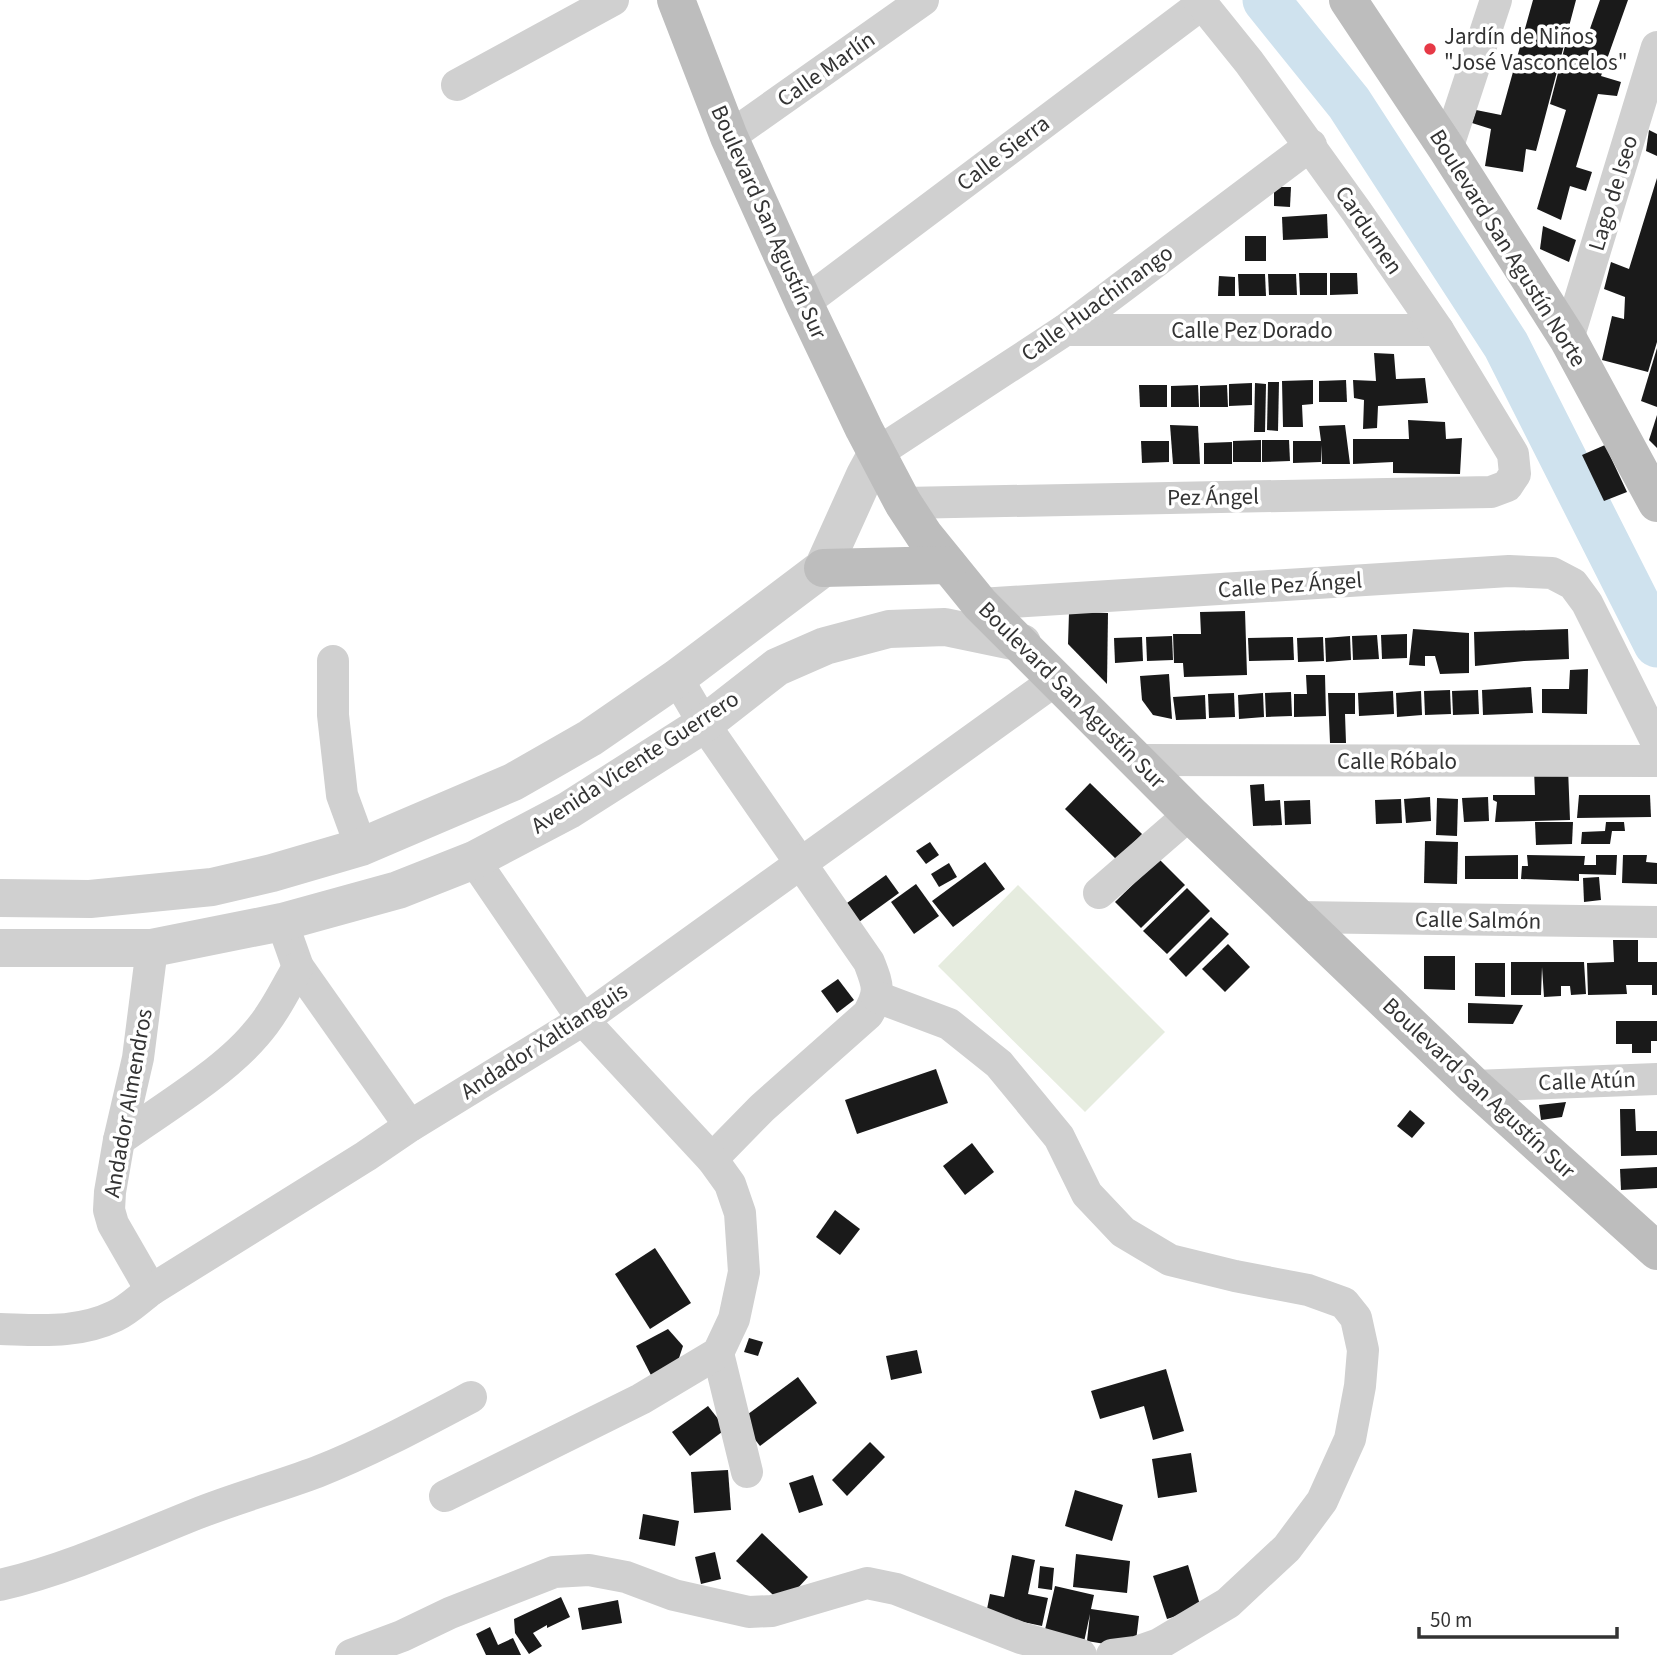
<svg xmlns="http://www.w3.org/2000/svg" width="1657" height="1655" viewBox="0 0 1657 1655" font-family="'Source Sans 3',sans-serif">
	<rect width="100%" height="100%" fill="#fff"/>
	<path fill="#e6ecdf" d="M1018,885L1165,1032L1085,1112L938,966Z"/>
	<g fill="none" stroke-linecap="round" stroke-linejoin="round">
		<path stroke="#cfe2ee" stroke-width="47" d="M1266,0L1349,103L1506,345L1657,644"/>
	</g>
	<g fill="#1a1a1a">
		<path d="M1533,0H1576L1536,151L1526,149L1523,172L1485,166L1491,129L1472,123L1476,110L1501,115Z"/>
		<path d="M1600,0H1628L1601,76L1621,82L1617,96L1598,94L1576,167L1592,172L1586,191L1570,186L1561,220L1537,209L1566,110L1550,104L1567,38L1585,43Z"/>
		<path d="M1649,130L1657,134V156L1646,151Z"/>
		<path d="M1657,178V342L1648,372L1602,360L1612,316L1624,319L1625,297L1604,289L1611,262L1629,269Z"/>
		<path d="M1274,187H1291L1290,207L1274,206Z"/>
		<path d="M1327,214L1328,238L1283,240L1282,217Z"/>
		<path d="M1543,226L1576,240L1569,262L1540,249Z"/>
		<rect x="1245" y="236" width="21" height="25"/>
		<path d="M1299,273H1327V295H1300Z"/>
		<path d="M1330,273H1357L1358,294L1330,295Z"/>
		<path d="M1238,274H1265L1266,296H1239Z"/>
		<path d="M1268,274H1296L1297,295H1269Z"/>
		<path d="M1219,276L1235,277V296H1218Z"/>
		<path d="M1657,348V407L1641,401Z"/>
		<path d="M1374,353L1394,354L1396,379L1425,378L1428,403L1378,406L1377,428L1363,429L1364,400L1354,398L1353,380L1376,381Z"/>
		<path d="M1313,380V404L1302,405L1303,427H1283L1282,381Z"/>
		<path d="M1346,380L1347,402H1319V381Z"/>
		<path d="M1268,382H1279L1278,431L1267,430Z"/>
		<path d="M1252,383V405L1229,406V384Z"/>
		<path d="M1255,383L1266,384L1265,432H1254Z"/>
		<path d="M1139,385H1167V407H1140Z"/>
		<path d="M1198,385L1199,407H1171V386Z"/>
		<path d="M1227,385L1228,407H1200V386Z"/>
		<path d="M1657,415V448L1649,440Z"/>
		<path d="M1408,420L1445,422L1446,439L1462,438L1460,474L1393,473V462L1353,464V439H1409Z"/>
		<path d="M1170,425L1198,426L1200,464H1173Z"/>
		<path d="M1345,425L1350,464H1322L1321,445V462L1293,463V441H1321L1319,426Z"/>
		<path d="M1261,440V462H1233V441Z"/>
		<path d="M1262,440H1289L1290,461L1262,462Z"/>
		<path d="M1141,441H1169V462L1142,463Z"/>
		<path d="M1232,442V464H1204V443Z"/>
		<path d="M1605,445L1627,492L1604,501L1582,455Z"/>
		<path d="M1245,611L1247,675L1184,677L1183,663H1174L1173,634H1201L1200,612Z"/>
		<path d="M1069,612L1108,613L1107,684L1068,644Z"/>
		<path d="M1413,629L1469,633V673L1440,674L1435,656H1425V666L1409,665Z"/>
		<path d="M1568,629L1569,659L1524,661L1475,666L1474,632Z"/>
		<path d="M1407,634V658L1382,659L1381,635Z"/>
		<path d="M1377,635L1379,659L1353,660L1352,636Z"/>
		<path d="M1172,636L1173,660L1147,661L1146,637Z"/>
		<path d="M1350,636L1351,660L1326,662L1325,638Z"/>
		<path d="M1142,637L1143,661L1115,663L1114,638Z"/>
		<path d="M1293,637L1294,660L1249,661L1248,638Z"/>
		<path d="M1323,637L1324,661L1298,662L1297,638Z"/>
		<path d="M1588,669L1587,714L1542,713V689H1569L1570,670Z"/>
		<path d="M1169,674L1172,719L1153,715L1142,700L1140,676Z"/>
		<path d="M1306,675H1325L1326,716L1294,717V694H1307Z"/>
		<path d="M1531,687L1533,713L1483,715L1482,690Z"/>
		<path d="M1450,690L1451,714L1425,715L1424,691Z"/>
		<path d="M1478,690L1479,714L1453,715L1452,691Z"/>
		<path d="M1393,691L1394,714L1359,716L1358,693Z"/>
		<path d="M1421,691L1422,715L1397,717L1396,693Z"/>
		<path d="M1291,692L1292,716L1266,717L1265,693Z"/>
		<path d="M1234,693L1235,717L1209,718L1208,694Z"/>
		<path d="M1263,693L1264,717L1239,719L1238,695Z"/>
		<path d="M1328,693H1355V714H1345L1346,743H1330Z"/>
		<path d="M1205,695L1206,719L1176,720L1173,697Z"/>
		<path d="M1568,768L1570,820L1495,822L1497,802L1493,800V795H1535L1534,769Z"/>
		<path d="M1090,783L1142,834L1117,860L1065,809Z"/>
		<path d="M1264,784L1265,801L1280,800L1282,825L1253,826L1250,785Z"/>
		<path d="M1579,795H1650L1651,817L1577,818Z"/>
		<path d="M1430,797L1431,821L1406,823L1404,799Z"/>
		<path d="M1488,797L1489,821L1464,822L1462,798Z"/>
		<path d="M1437,798L1458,799L1457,836L1436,835Z"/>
		<path d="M1401,799L1402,823L1376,824L1375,800Z"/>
		<path d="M1310,800L1311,824L1285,825L1284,801Z"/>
		<path d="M1535,822H1573L1572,844L1536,845Z"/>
		<path d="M1606,822H1624L1625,831H1612L1610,844H1581L1582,832L1605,831Z"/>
		<path d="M1425,841L1458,842L1457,884L1424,883Z"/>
		<path d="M930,842L939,855L926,864L916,851Z"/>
		<path d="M1518,855V879H1465V856Z"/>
		<path d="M1527,855L1585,856L1584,865H1596V855H1617L1616,875L1579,874V881L1521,879L1522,866H1528Z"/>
		<path d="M1623,855H1647L1646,862L1657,863V884L1622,883Z"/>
		<path d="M1159,859L1185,885L1141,928L1115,902Z"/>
		<path d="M985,862L1005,889L953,927L932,901Z"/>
		<path d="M949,863L957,877L939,887L931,874Z"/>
		<path d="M886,875L899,893L859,922L847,903Z"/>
		<path d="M1599,877L1601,900L1584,902L1583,878Z"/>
		<path d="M916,884L939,916L914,934L891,902Z"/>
		<path d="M1187,888L1210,911L1167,954L1143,931Z"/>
		<path d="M1211,917L1229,934L1186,977L1169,959Z"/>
		<path d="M1613,940H1638V962H1657V995H1652V985H1626L1627,994L1588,995L1587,963L1614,962Z"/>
		<path d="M1228,944L1250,967L1225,992L1202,969Z"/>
		<path d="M1424,956H1455V990L1424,989Z"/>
		<path d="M1511,962H1584L1586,994L1571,995L1570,986H1561V996L1544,997L1542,967L1541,995H1511Z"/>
		<path d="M1475,963H1505V997L1475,996Z"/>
		<path d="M838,979L854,1000L837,1013L821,991Z"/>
		<path d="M1468,1003L1523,1005L1513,1024L1468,1023Z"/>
		<path d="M1616,1021H1657V1041H1651V1053H1632V1044H1616Z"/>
		<path d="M936,1069L948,1103L857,1134L845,1100Z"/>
		<path d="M1566,1102L1562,1117L1541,1120L1539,1105Z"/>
		<path d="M1620,1109H1635L1636,1131H1657V1155L1621,1156Z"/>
		<path d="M1410,1110L1425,1123L1412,1138L1397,1126Z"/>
		<path d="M972,1143L994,1172L965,1195L943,1166Z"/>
		<path d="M1657,1167V1188L1621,1190L1620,1169Z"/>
		<path d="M835,1210L860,1229L840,1255L816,1237Z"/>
		<path d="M655,1248L691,1303L650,1329L615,1274Z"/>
		<path d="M668,1329L683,1346L675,1370L654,1381L636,1346Z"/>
		<path d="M749,1338L763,1342L758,1356L744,1352Z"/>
		<path d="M917,1350L922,1373L891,1380L886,1356Z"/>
		<path d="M1166,1369L1184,1431L1153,1440L1144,1406L1100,1419L1091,1391Z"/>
		<path d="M798,1377L817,1403L760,1446L740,1420Z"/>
		<path d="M708,1406L726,1429L690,1456L672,1432Z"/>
		<path d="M870,1442L885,1457L847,1496L832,1480Z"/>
		<path d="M1191,1453L1197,1492L1158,1498L1152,1459Z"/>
		<path d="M728,1470L731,1510L694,1513L691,1472Z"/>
		<path d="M813,1475L823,1505L799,1513L789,1483Z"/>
		<path d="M1075,1490L1123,1505L1112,1541L1065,1526Z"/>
		<path d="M643,1514L679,1521L675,1546L639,1539Z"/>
		<path d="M762,1533L808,1577L783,1604L736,1561Z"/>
		<path d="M715,1552L721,1579L701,1584L695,1557Z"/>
		<path d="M1076,1554L1130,1561L1127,1593L1073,1587Z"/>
		<path d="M1012,1555L1035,1560L1028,1594L1048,1598L1042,1626L986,1614L990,1594L1004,1597Z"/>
		<path d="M1188,1565L1201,1608L1167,1619L1153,1576Z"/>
		<path d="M1040,1566L1054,1568L1052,1590L1038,1588Z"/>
		<path d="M1055,1586L1094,1595L1091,1609L1139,1616L1135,1649L1087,1641L1090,1614L1084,1642L1044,1634Z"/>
		<path d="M561,1597L570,1617L547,1628V1625L533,1633L542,1646L529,1654L515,1633L514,1619Z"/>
		<path d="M618,1600L622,1623L582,1630L578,1608Z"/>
		<path d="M490,1627L498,1645L513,1638L521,1655H486L476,1634Z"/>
	</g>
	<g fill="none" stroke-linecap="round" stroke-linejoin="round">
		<g stroke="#d0d0d0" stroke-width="32">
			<path d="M457,85L613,0"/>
			<path d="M729,137L923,0"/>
			<path d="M1447,149L1496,0"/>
			<path d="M804,303L1202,4"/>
			<path d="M1065,330H1438"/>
			<path d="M1568,339L1657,47"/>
			<path d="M877,453L1065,330L1311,145"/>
			<path d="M903,503L1491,492L1507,486L1515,474L1513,454L1438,330L1357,212L1249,62L1199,0"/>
			<path d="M980,604L1509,571L1552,573L1573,584L1587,603L1657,743"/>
			<path d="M333,661V715L342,795L361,847"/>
			<path d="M677,678L704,724L869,962C878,986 881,991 868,1014L762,1108L712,1159"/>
			<path d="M1137,760L1657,761"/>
			<path d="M1099,893L1190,814"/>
			<path d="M1298,917L1657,922"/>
			<path d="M282,922L298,967L410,1126"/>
			<path d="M877,997L949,1024L999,1064L1059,1137L1087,1194L1123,1232L1170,1260L1235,1276L1308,1290L1344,1303L1356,1318L1363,1350L1360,1386L1350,1439L1322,1501L1287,1548L1228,1603L1159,1644L1136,1652L1112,1655"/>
			<path d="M1474,1086L1657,1079"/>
			<path d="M119,1140C161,1110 223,1073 255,1035C273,1015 285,990 298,967"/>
			<path d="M151,1290L113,1224L109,1210L110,1192L119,1140L138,1058L152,948"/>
			<path d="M0,1329C40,1330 78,1334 115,1316C128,1310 140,1298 151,1290L366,1156L410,1126L583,1020L1057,679"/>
			<path d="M718,1353L747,1472"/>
			<path d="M445,1496L641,1399L718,1353L734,1319L744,1272L740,1213L730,1184L712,1159L583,1020L474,860"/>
			<path d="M0,1585C68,1569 131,1540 196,1514C236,1498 277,1487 317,1472C370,1451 420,1424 471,1397"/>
			<path d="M351,1655L402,1636L450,1613L554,1572L589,1570L626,1577L674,1595L749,1612L772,1611L867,1583L896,1589L1021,1638L1081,1655"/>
		</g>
		<g stroke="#d0d0d0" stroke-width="38">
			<path d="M0,898L90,899L212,887L272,873L361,847L513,782L590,738L677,678L823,568L865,475L877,453"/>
			<path d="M0,948H152L282,922L398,890L474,860L569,810L704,724L777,667L825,646L889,629L945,627L1022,643"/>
		</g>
		<g stroke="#bdbdbd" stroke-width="38">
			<path d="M676,0L729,137L804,303L864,429L903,503L924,535L980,604L1190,814L1474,1086L1657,1251"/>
			<path d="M1348,0L1447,149L1568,339L1657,503"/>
			<path d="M823,568L948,565"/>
		</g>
	</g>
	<circle fill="#e63946" stroke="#fff" stroke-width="2.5" cx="1430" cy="49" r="7"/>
	<g text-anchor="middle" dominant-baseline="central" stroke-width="7" stroke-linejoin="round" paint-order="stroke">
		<g font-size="23" fill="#333" stroke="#fff" text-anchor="start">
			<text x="1444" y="36">Jardín de Niños<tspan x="1444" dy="26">"José Vasconcelos"</tspan></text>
		</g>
		<g font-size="23" fill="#333" stroke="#fff">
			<text transform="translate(826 69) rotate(-35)">Calle Marlín</text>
			<text transform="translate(1003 153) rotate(-37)">Calle Sierra</text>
			<text transform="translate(1613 193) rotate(-73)">Lago de Iseo</text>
			<text transform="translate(769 222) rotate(66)">Boulevard San Agustín Sur</text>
			<text transform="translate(1369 230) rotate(56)">Cardumen</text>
			<text transform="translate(1508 248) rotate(58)">Boulevard San Agustín Norte</text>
			<text transform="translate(1097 303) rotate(-36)">Calle Huachinango</text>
			<text x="1252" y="330">Calle Pez Dorado</text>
			<text transform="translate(1213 497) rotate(-1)">Pez Ángel</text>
			<text transform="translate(1290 585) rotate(-4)">Calle Pez Ángel</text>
			<text transform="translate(1072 695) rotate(45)">Boulevard San Agustín Sur</text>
			<text x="1397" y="761">Calle Róbalo</text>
			<text transform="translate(635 762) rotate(-33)">Avenida Vicente Guerrero</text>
			<text transform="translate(1478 920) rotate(1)">Calle Salmón</text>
			<text transform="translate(544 1041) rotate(-33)">Andador Xaltianguis</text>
			<text transform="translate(1587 1081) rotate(-2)">Calle Atún</text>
			<text transform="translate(1479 1088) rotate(43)">Boulevard San Agustín Sur</text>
			<text transform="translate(128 1103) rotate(-80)">Andador Almendros</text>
		</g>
	</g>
	<path d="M1419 1627v10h198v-10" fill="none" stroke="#333333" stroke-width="3.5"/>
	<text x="1430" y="1627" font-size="21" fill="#333333" stroke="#ffffff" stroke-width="5" paint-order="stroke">50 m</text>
</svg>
